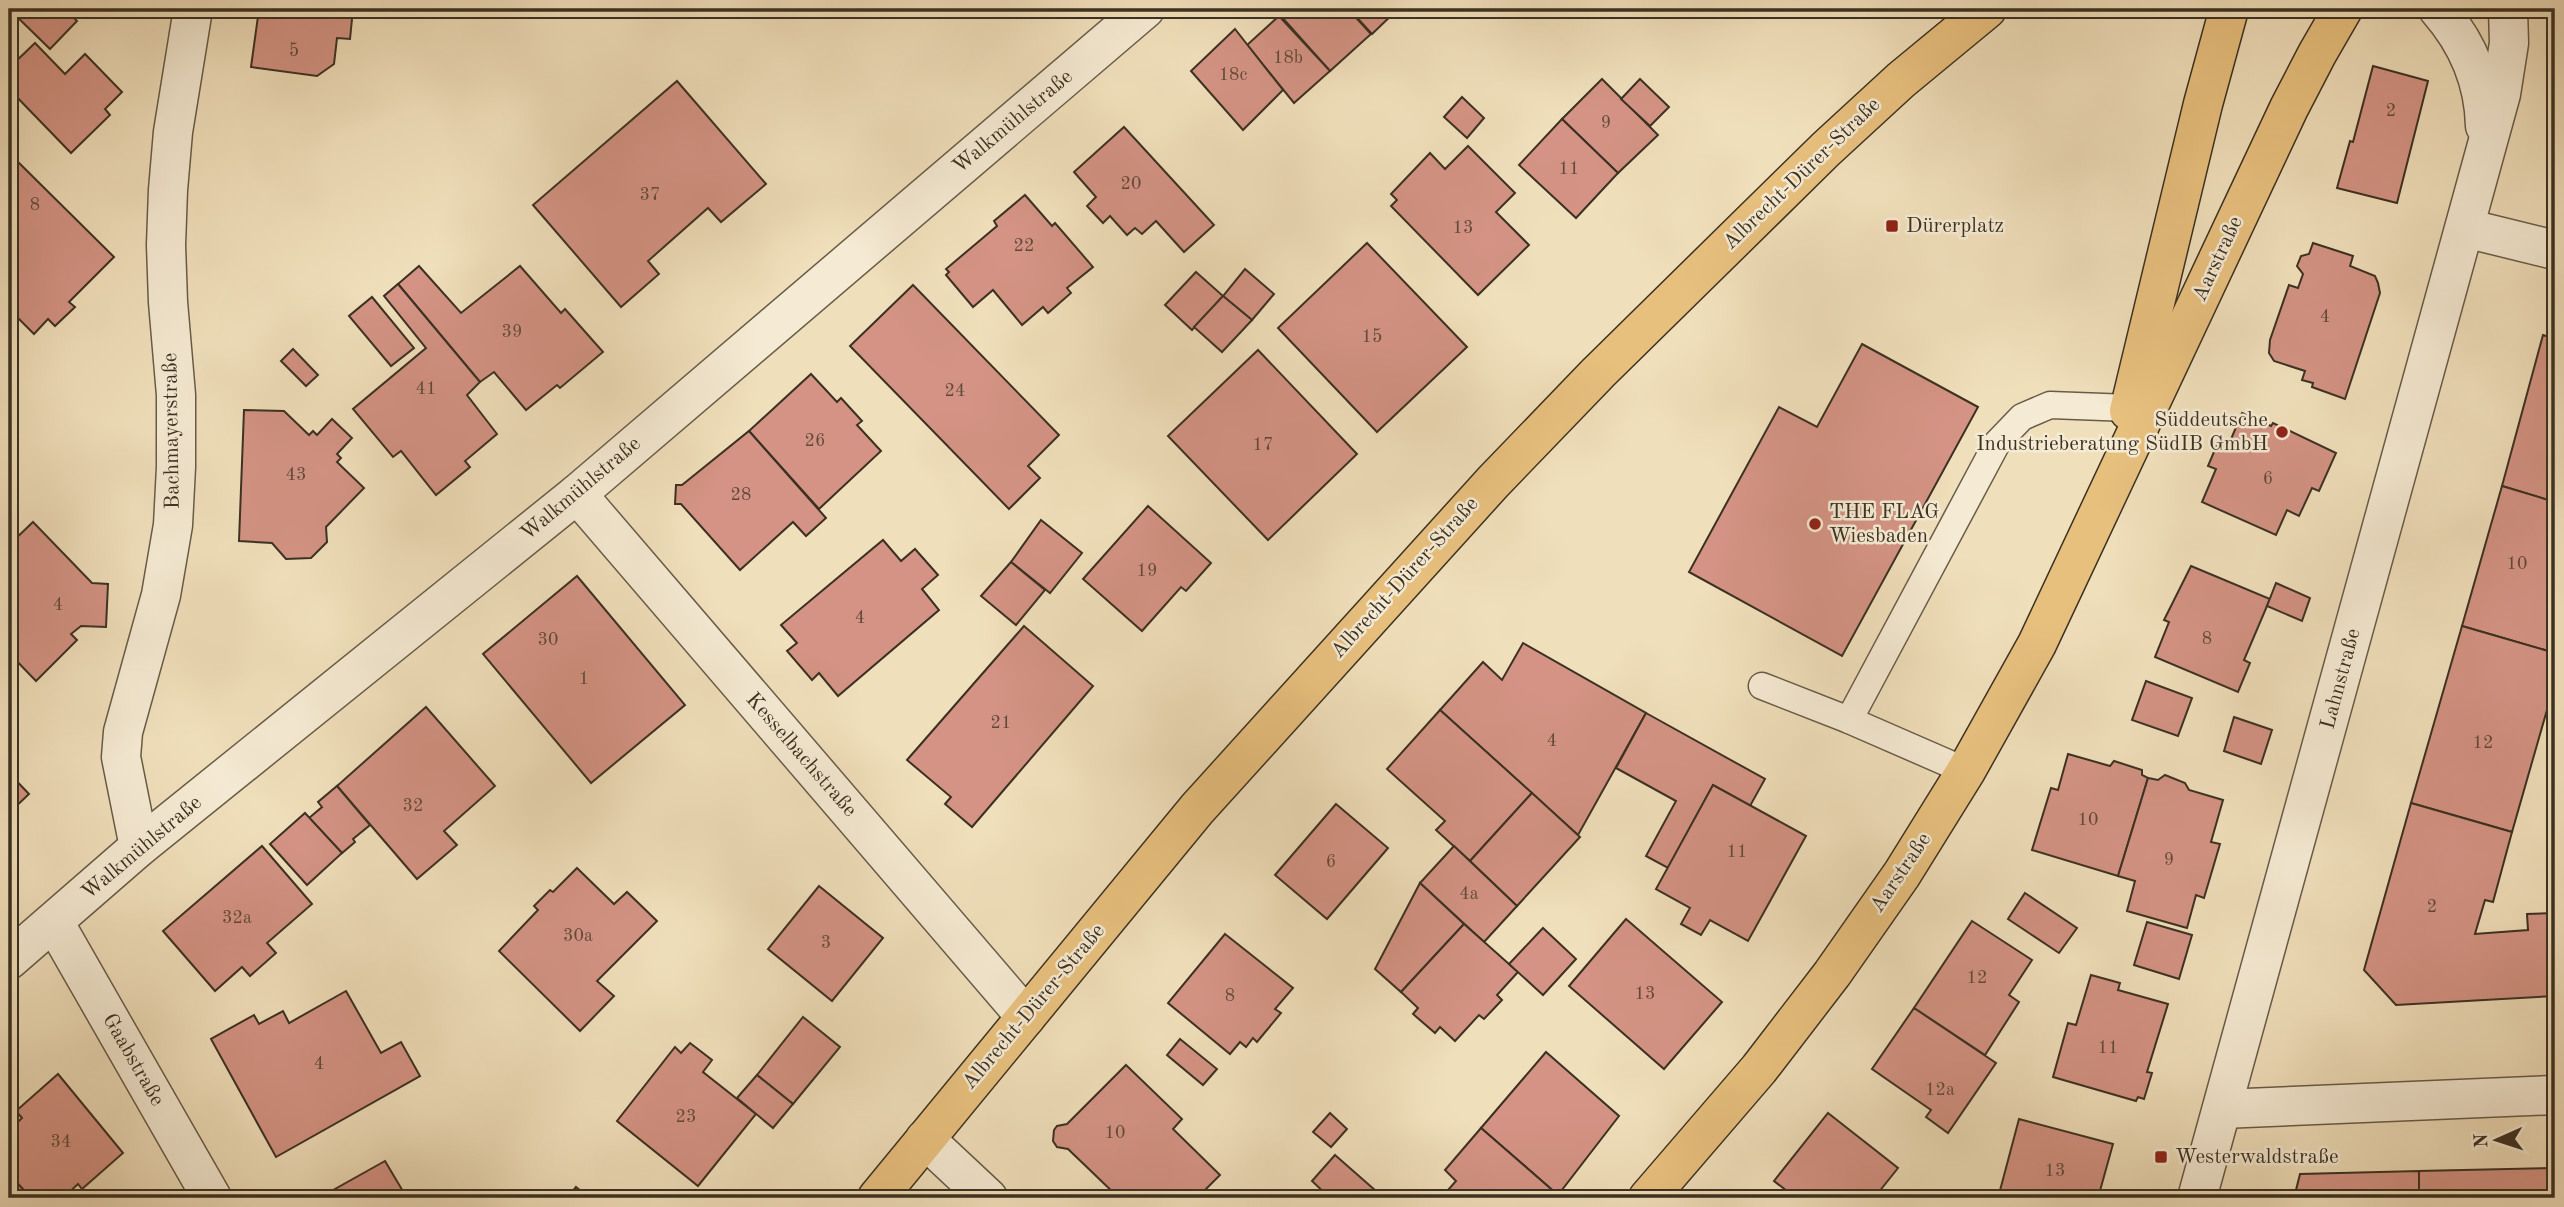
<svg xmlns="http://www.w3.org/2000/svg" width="2564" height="1207" viewBox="0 0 2564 1207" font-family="'Old Standard TT',serif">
	<rect width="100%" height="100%" fill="#f0dfbb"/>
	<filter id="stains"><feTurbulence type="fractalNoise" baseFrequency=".00286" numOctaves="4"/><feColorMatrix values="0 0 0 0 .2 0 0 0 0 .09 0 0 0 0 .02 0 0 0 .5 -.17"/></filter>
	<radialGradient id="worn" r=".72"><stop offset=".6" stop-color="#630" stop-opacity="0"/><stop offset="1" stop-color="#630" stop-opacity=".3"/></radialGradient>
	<g fill="#d49384" stroke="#3b3122" stroke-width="2">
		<path d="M9,9H65L77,21L50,49Z"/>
		<path d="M259,9H353L350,39L337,38L334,64L317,76L251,67Z"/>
		<path d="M1287,9H1348L1371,34L1330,71L1280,15Z"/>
		<path d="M1349,9H1398L1372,34Z"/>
		<path d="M1279,16L1330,71L1294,103L1247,45Z"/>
		<path d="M1235,29L1283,90L1243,130L1191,71Z"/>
		<path d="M35,43L65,74L85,54L122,92L105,109L110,115L71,153L9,89V68Z"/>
		<path d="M2373,66L2428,81L2397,203L2337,188L2350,141L2353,142Z"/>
		<path d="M1602,79L1658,135L1618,173L1562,119Z"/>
		<path d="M1640,79L1669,107L1650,126L1621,99Z"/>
		<path d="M677,81L766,184L721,222L708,208L648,261L659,274L621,307L533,205Z"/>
		<path d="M1462,97L1484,118L1467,138L1444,117Z"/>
		<path d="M1562,119L1618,173L1576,218L1519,165Z"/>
		<path d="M1124,127L1214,225L1184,252L1156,221L1142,234L1135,228L1127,235L1110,216L1103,223L1087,206L1096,197L1074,172Z"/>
		<path d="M1468,146L1515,193L1496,212L1529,245L1478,295L1391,206L1397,200L1391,194L1430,153L1445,169Z"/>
		<path d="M9,153L114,257L69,302L75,307L55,326L48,319L34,334L9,309Z"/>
		<path d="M1025,195L1052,226L1055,223L1093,267L1067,288L1071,293L1048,313L1043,307L1022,325L993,290L973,307L946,275L949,272L946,269L997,226L994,221Z"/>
		<path d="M1367,243L1467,347L1377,432L1278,328Z"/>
		<path d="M2313,243L2353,256L2350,266L2375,276L2378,283L2380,293L2345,399L2312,387L2313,383L2302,380L2305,371L2274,361L2269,353L2270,340L2289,285L2298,288L2303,274L2297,266L2301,256L2309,254Z"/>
		<path d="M419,266L461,313L520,266L561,313L565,309L603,352L560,388L557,385L526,410L494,372L480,382L398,284Z"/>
		<path d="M1245,269L1274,294L1252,320L1223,296Z"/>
		<path d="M1196,272L1223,296L1192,330L1165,305Z"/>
		<path d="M398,284L480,382L467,395L497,434L465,461L470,467L436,495L401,451L393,457L353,409L426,348L384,296Z"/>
		<path d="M913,285L1059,435L1028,466L1040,478L1009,509L850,346Z"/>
		<path d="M1223,296L1252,320L1222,352L1194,327Z"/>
		<path d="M372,297L414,348L391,366L349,316Z"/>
		<path d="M2543,335L2555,339V502L2502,486Z"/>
		<path d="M1862,344L1978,407L1842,656L1689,572L1779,407L1817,427Z"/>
		<path d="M293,349L318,375L306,386L281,361Z"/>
		<path d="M1258,350L1357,454L1268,540L1168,436Z"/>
		<path d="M811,374L837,402L841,398L862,421L857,425L881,451L819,509L749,431Z"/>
		<path d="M244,410L284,411L309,435L313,431L317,435L332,419L352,438L337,454L341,458L337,462L364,488L326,527L327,542L311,558L286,559L272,543L239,541Z"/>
		<path d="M2242,413L2271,426L2273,423L2336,453L2319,491L2312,488L2299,516L2287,510L2276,535L2202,502L2216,469L2208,466L2219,440L2229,444Z"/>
		<path d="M749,431L826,518L806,536L793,522L740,570L681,504H675L676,485H682Z"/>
		<path d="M2502,486L2555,502V653L2462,626Z"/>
		<path d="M1148,506L1211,563L1186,591L1181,587L1142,631L1083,579Z"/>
		<path d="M1041,520L1082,553L1050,593L1011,562Z"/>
		<path d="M33,522L92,583L108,584L106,627L81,626L71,634L77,640L36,681L9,653V545Z"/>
		<path d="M883,540L901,561L915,549L938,575L922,589L939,610L838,696L819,673L812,680L787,651L797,643L781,625Z"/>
		<path d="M1011,562L1045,590L1016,625L981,596Z"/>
		<path d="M2191,566L2270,599L2244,660L2250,663L2238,692L2155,657L2169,622L2164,620Z"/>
		<path d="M577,576L685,705L591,783L483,654Z"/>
		<path d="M2276,583L2310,598L2302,621L2267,606Z"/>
		<path d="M1024,626L1093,686L972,827L945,804L951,797L907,760Z"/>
		<path d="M2462,626L2555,653V682L2512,832L2411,803Z"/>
		<path d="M1523,643L1646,713L1578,835L1440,710L1483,662L1502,680Z"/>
		<path d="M2146,681L2192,698L2178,736L2132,720Z"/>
		<path d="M426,707L495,786L444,831L457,845L417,879L337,786Z"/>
		<path d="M1440,710L1532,793L1470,861L1436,830L1445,821L1387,769Z"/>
		<path d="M1646,713L1765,779L1750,806L1713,785L1668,868L1646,856L1676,801L1616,768Z"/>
		<path d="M2234,717L2272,730L2261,764L2224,751Z"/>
		<path d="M2068,754L2110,766L2114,761L2142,770V775L2148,778L2118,876L2032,850L2051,788L2058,790Z"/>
		<path d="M9,773L29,794L9,813Z"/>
		<path d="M2165,775L2185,783L2189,790L2223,800L2211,842L2220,844L2204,898L2196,895L2187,928L2127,911L2135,881L2118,876L2148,778L2158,780Z"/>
		<path d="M1713,785L1806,836L1748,941L1710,920L1701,935L1681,924L1690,908L1656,889Z"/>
		<path d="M337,786L370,825L353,839L355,842L342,853L309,818L322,807L318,802Z"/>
		<path d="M1532,793L1580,837L1517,906L1470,861Z"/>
		<path d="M2411,803L2512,832L2493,902L2485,900L2475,934L2528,930L2527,914L2555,913V996L2396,1005L2364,970Z"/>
		<path d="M1336,804L1388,848L1327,919L1275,875Z"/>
		<path d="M305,813L342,853L307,885L270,844Z"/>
		<path d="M262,846L312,904L267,943L276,953L250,976L242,967L215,991L163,931Z"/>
		<path d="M1454,846L1517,906L1484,942L1420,883Z"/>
		<path d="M577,868L614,904L627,892L657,921L597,981L614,996L580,1031L499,951L538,910L534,906L550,890L553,892Z"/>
		<path d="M1420,883L1464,924L1401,992L1375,969Z"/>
		<path d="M819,886L883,938L832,1001L768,949Z"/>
		<path d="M2025,893L2077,928L2059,953L2008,919Z"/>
		<path d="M1626,919L1722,1002L1664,1069L1569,986Z"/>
		<path d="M1972,921L2032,960L2009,995L2019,1002L1985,1055L1914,1008Z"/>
		<path d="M2147,922L2192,935L2179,979L2134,965Z"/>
		<path d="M1464,924L1518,972L1497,995L1502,1000L1484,1019L1479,1015L1455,1041L1440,1027L1435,1033L1413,1014L1418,1008L1401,992Z"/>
		<path d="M1543,928L1576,959L1543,995L1509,964Z"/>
		<path d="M1225,934L1293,988L1275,1009L1281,1013L1257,1042L1253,1038L1246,1047L1240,1042L1230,1054L1168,1003Z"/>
		<path d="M2091,975L2120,983L2118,990L2168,1004L2147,1072L2152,1073L2144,1099L2138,1097L2136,1101L2053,1077L2068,1023L2076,1025Z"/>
		<path d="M346,991L381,1053L401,1042L420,1076L276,1157L211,1039L254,1015L259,1024L283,1011L289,1023Z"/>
		<path d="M1914,1008L1996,1063L1948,1133L1926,1117L1931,1110L1872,1069Z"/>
		<path d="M803,1017L840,1047L793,1104L757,1075Z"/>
		<path d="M1180,1039L1217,1069L1203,1085L1167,1055Z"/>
		<path d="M690,1043L712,1060L703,1072L756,1114L698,1186L617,1121L675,1047L681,1053Z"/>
		<path d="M1546,1052L1619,1116L1558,1195L1481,1128Z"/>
		<path d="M1126,1065L1182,1119L1173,1129L1220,1175L1197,1198H1119L1068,1149L1057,1147L1053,1141L1054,1130L1057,1126L1067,1124Z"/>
		<path d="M58,1074L123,1153L82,1189L78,1184L63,1198H31L9,1174V1131L22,1118L16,1111Z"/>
		<path d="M757,1075L793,1104L773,1128L737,1098Z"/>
		<path d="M1330,1113L1347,1129L1331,1147L1313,1132Z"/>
		<path d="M1828,1113L1898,1168L1874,1198H1796L1774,1181Z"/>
		<path d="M2019,1119L2113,1144L2098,1198H1998Z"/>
		<path d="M1481,1128L1558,1195L1555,1198H1441L1456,1181L1445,1170Z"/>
		<path d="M1335,1155L1384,1198H1330L1312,1181Z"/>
		<path d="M385,1161L407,1198H319Z"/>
		<path d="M2555,1168V1198H2419V1171Z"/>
		<path d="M2419,1171V1198H2294L2300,1174Z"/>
		<path d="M9,1174L31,1198H9Z"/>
		<path d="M576,1187L590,1198H567Z"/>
	</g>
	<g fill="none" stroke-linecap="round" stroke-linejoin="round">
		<g stroke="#685c48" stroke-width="29">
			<g id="service">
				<path d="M1762,686L1849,720L1966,771"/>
				<path d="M1849,720L1997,443L2022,417L2050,405L2130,408"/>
			</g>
		</g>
		<g stroke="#685c48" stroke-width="41">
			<g id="minor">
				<path d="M2465,228L2555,250"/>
				<path d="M577,494L1026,1017"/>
				<path d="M139,847L121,757L123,732L161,595L173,525L176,467V395L168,302L166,245L168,190L173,132L193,9"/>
				<path d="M54,922L212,1198"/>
				<path d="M9,960L139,847L577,494L1145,9"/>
				<path d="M2222,1109L2555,1095"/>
				<path d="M925,1139L988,1198"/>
			</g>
		</g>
		<g stroke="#685c48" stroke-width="41">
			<g id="tertiary">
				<path d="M2438,9C2467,42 2484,81 2485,126"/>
				<path d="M2197,1198L2501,94L2509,43L2508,9"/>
			</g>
		</g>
		<g stroke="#3b3122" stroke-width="41">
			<g id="primary">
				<path d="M2129,411L2203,104L2229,9"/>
				<path d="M877,1198L1197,809L1493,482L1598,373L1826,149L1901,80L1987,9"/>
				<path d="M1648,1198L1759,1069L1832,974L1902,874L1966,771L2037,644L2289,108L2317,54L2343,9"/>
			</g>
		</g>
		<use href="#service" stroke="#f5ead3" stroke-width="26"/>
		<use href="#minor" stroke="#f5ead3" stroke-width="38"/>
		<use href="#tertiary" stroke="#f5ead3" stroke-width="38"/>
		<use href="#primary" stroke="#e8c07e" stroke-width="38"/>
	</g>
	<g fill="#8f2418" stroke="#f5ead3" stroke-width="2.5">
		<rect x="1885" y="219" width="14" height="14" rx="3.5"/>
		<circle cx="2282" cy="432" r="7"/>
		<circle cx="1815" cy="524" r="7"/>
		<rect x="2154" y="1150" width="14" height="14" rx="3.5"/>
	</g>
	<g text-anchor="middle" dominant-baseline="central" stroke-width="5" stroke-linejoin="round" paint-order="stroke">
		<g font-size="18" fill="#614a3a">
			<text x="294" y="51">5</text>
			<text x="1288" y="58">18b</text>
			<text x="1233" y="75">18c</text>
			<text x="2391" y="111">2</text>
			<text x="1606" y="123">9</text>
			<text x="1569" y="169">11</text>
			<text x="1131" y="184">20</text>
			<text x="650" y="195">37</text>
			<text x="35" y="205">8</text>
			<text x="1463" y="228">13</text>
			<text x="1024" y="246">22</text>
			<text x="2325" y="317">4</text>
			<text x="512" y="332">39</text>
			<text x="1372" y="337">15</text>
			<text x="426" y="389">41</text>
			<text x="955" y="391">24</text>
			<text x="815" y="441">26</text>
			<text x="1263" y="445">17</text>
			<text x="296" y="475">43</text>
			<text x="2268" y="479">6</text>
			<text x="741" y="495">28</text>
			<text x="2517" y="564">10</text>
			<text x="1147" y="571">19</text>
			<text x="58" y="605">4</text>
			<text x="860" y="618">4</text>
			<text x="2207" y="639">8</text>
			<text x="548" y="640">30</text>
			<text x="584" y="679">1</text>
			<text x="1001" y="723">21</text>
			<text x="1552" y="741">4</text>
			<text x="2483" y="743">12</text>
			<text x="413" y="806">32</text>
			<text x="2088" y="820">10</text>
			<text x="1737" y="852">11</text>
			<text x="2169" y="860">9</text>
			<text x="1331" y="862">6</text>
			<text x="1469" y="894">4a</text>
			<text x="2432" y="907">2</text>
			<text x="237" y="918">32a</text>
			<text x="578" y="936">30a</text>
			<text x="826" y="943">3</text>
			<text x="1977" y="978">12</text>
			<text x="1645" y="994">13</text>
			<text x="1230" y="996">8</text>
			<text x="2108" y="1048">11</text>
			<text x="319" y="1064">4</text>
			<text x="1940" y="1090">12a</text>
			<text x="686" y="1117">23</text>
			<text x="1115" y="1133">10</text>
			<text x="61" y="1142">34</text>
			<text x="2055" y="1171">13</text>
		</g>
		<g font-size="21" fill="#3b3122" stroke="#f5ead3">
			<text transform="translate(1013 122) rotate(-40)">Walkmühlstraße</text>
			<text transform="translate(1802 174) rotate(-44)">Albrecht-Dürer-Straße</text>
			<text transform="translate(2218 259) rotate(-65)">Aarstraße</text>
			<text transform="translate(172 431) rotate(-91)">Bachmayerstraße</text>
			<text transform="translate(581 489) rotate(-40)">Walkmühlstraße</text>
			<text transform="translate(1405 578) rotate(-48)">Albrecht-Dürer-Straße</text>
			<text transform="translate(2341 679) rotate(-75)">Lahnstraße</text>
			<text transform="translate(801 755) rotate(49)">Kesselbachstraße</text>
			<text transform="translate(142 848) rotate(-40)">Walkmühlstraße</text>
			<text transform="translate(1901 873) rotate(-56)">Aarstraße</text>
			<text transform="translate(1034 1007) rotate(-50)">Albrecht-Dürer-Straße</text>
			<text transform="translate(133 1060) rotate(60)">Gaabstraße</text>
		</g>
		<g font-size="21" fill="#3b3122" stroke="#f5ead3" text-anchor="start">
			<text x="1906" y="226">Dürerplatz</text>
			<text x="2268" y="420" text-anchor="end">Süddeutsche<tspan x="2268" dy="24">Industrieberatung SüdIB GmbH</tspan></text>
			<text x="1829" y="512">THE FLAG<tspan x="1829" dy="24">Wiesbaden</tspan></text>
			<text x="2175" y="1157">Westerwaldstraße</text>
		</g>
	</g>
	<rect width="2564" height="1207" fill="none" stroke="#f0dfbb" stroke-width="35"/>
	<rect x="10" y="10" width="2543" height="1186" fill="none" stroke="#3b3122" stroke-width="3.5"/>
	<rect x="18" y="18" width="2529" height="1172" fill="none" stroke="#3b3122" stroke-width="2"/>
	<g transform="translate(2497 1140) rotate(267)" stroke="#f5ead3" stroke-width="5" paint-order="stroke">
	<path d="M0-5L12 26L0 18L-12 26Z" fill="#3b3122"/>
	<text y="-10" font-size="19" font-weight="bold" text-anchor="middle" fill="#3b3122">N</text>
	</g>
	<rect width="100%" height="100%" filter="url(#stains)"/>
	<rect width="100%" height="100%" fill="url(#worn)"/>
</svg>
